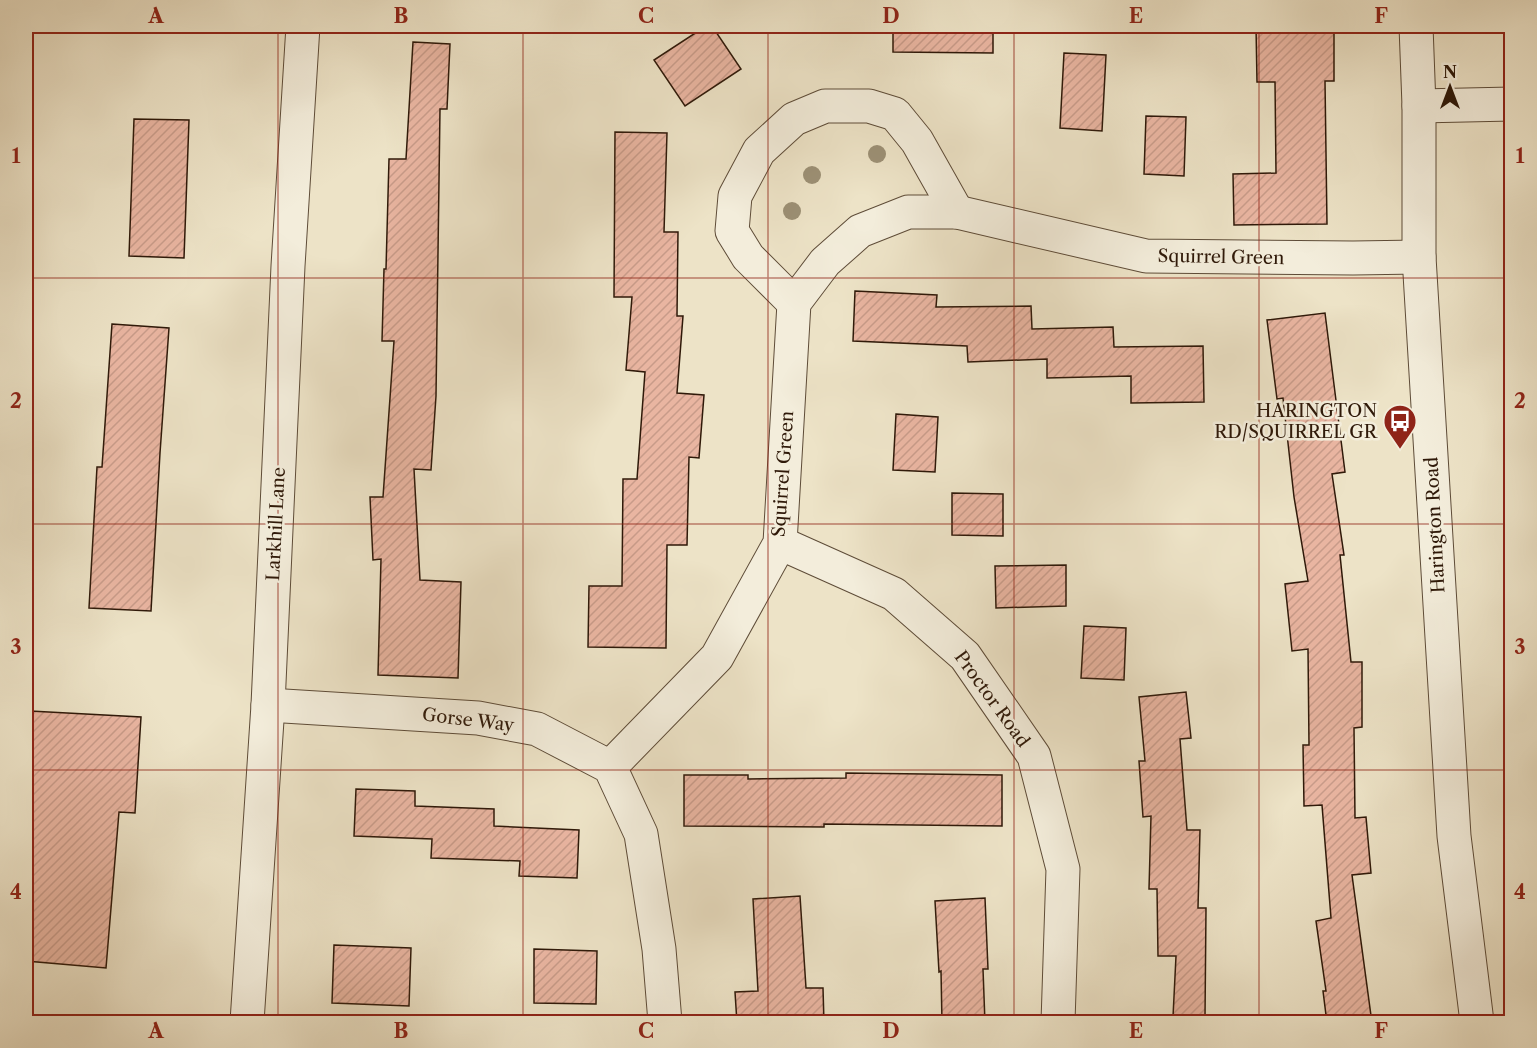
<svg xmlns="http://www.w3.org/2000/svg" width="1537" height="1048" viewBox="0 0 1537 1048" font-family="'Libre Caslon Text',serif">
	<defs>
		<pattern id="building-hatch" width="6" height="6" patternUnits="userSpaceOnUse" patternTransform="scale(1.5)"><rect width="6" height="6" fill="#e9b5a1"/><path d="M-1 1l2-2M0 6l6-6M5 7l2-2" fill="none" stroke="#c89b89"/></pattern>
	</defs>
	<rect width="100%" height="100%" fill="#ede3c7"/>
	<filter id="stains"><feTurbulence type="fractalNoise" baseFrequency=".00333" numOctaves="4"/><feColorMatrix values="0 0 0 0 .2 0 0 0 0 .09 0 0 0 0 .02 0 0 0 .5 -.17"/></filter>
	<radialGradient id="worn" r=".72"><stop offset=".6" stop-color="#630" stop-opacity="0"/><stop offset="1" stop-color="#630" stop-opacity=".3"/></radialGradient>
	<g fill="url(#building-hatch)" stroke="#2f1909" stroke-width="1.5">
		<path d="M706,26H712L741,69L685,106L654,60Z"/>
		<path d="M893,26H993V53L893,52Z"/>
		<path d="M1256,26H1334V81H1325L1327,224L1234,225L1233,174L1276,173L1275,82H1257Z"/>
		<path d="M413,42L450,44L447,109H440L436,396L431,470L414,469L420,580L461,582L458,678L378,675L381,559L373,560L370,497H383L394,341H382L384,269H386L389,159H406Z"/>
		<path d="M1064,53L1106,55L1102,131L1060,128Z"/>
		<path d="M1146,116L1186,117L1184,176L1144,174Z"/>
		<path d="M134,119L189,120L184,258L129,256Z"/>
		<path d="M615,132L667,133L664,232H678L677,316H683L677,393L704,395L699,458L689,457L687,545H667L666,648L588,647L589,586H622L623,479H637L645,372L626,370L632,297H614Z"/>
		<path d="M855,291L937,295L936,307L1031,306L1032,329L1113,327L1114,347L1203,346L1204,402L1131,403V376L1047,378V359L968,362L967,346L853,341Z"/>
		<path d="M1325,313L1345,472L1332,474L1344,555H1340L1351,662H1362V727L1354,728L1355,818L1366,817L1371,873L1352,875L1372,1023H1327L1323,991H1326L1316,921L1331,918L1322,805L1304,806L1303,745H1309L1308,649L1292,651L1285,584L1308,581L1294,497L1283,398L1277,399L1267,320Z"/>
		<path d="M112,324L169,328L160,453L151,611L89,608L97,467H102Z"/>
		<path d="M896,414L938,417L935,472L893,470Z"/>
		<path d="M952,493L1003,494V536L952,535Z"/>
		<path d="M1066,565V606L996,608L995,566Z"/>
		<path d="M1084,626L1126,628L1124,680L1081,678Z"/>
		<path d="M1186,692L1191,738L1180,739L1187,830H1200L1198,908H1206L1205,1018L1173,1017L1176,956H1158L1157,889H1149L1151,816L1143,817L1139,761H1145L1139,697Z"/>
		<path d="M30,711L141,717L135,813L119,812L106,968L26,961V788Z"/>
		<path d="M846,773L1002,775V826L824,824V827L684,826V775H748V779L846,778Z"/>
		<path d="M356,789L415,791V806L494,809V826L579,830L577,878L519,876L520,861L431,858L432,839L354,836Z"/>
		<path d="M800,896L806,988H823L824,1023H737L735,992L758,991L753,899Z"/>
		<path d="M985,898L988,969H983L985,1023H942L941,971L939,972L935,901Z"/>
		<path d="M334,945L411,948L409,1006L332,1003Z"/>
		<path d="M534,949L597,951L596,1004L534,1003Z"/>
	</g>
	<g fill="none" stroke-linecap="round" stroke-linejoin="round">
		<g stroke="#5e4c38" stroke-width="35">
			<g id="minor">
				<path d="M1416,26L1419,106V257L1454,836L1477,1022"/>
				<path d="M1419,106L1512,104"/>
				<path d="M794,303L748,257L732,231L735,196L759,151L794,119L825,106H869L895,114L917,141L957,212"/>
				<path d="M780,543L894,594L965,656L1034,756L1063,869L1058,1022"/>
				<path d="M268,705L478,718L537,729L610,767L641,834L659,949L665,1022"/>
				<path d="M610,767L717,657L780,543L794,303L825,262L860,231L908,212H957L1146,256L1353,258L1419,257"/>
				<path d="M247,1022L268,705L288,266L303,26"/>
			</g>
		</g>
		<use href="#minor" stroke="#f3eddb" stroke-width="33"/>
	</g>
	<g fill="#9c9075">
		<circle cx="877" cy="154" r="9"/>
		<circle cx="812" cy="175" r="9"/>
		<circle cx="792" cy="211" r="9"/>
	</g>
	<path fill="none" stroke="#8f2418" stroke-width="1.5" stroke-opacity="0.55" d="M278,26V1022M523,26V1022M768,26V1022M1014,26V1022M1259,26V1022M26,278H1512M26,524H1512M26,770H1512"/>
	<defs>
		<g id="bus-pin" transform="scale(1.725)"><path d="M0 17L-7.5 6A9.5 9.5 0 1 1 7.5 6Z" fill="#8f2418" stroke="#f3eddb"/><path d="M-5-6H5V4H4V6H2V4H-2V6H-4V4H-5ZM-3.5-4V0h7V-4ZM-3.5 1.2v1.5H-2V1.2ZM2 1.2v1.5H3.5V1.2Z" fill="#fff"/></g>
	</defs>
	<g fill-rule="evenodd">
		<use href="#bus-pin" x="1400" y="421"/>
	</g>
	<g text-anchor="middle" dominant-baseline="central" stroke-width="5" stroke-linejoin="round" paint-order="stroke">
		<g font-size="18" fill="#2f1909" stroke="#f3eddb">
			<text transform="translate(1221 257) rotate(1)">Squirrel Green</text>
			<text transform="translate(783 474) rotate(-86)">Squirrel Green</text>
			<text transform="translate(276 524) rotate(-87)">Larkhill Lane</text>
			<text transform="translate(1435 525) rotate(-93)">Harington Road</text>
			<text transform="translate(992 699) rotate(54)">Proctor Road</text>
			<text transform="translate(468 720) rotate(7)">Gorse Way</text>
		</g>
		<g font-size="18" fill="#2f1909" stroke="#f3eddb" text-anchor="end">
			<text x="1377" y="411">HARINGTON<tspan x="1377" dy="21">RD/SQUIRREL GR</tspan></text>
		</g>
	</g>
	<rect width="1537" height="1048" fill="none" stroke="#ede3c7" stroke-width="66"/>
	<g transform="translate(1450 87)" stroke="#f3eddb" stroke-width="4.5" paint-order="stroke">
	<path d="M0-4.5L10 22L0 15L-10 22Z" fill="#2f1909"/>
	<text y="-9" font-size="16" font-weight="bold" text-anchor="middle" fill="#2f1909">N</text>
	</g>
	<rect x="33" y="33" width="1471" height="982" fill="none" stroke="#8f2418" stroke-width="2"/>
	<g font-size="20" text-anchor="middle" font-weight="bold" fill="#8f2418">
		<text x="156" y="23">A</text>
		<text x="401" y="23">B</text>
		<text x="646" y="23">C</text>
		<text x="891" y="23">D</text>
		<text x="1136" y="23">E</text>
		<text x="1381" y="23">F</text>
		<text x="16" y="163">1</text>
		<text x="1520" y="163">1</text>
		<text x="16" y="408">2</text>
		<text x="1520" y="408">2</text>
		<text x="16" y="654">3</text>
		<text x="1520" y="654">3</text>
		<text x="16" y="899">4</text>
		<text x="1520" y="899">4</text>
		<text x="156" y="1038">A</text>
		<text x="401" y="1038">B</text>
		<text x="646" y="1038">C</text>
		<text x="891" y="1038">D</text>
		<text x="1136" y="1038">E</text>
		<text x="1381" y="1038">F</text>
	</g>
	<rect width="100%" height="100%" filter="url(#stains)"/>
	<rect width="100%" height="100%" fill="url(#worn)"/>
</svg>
